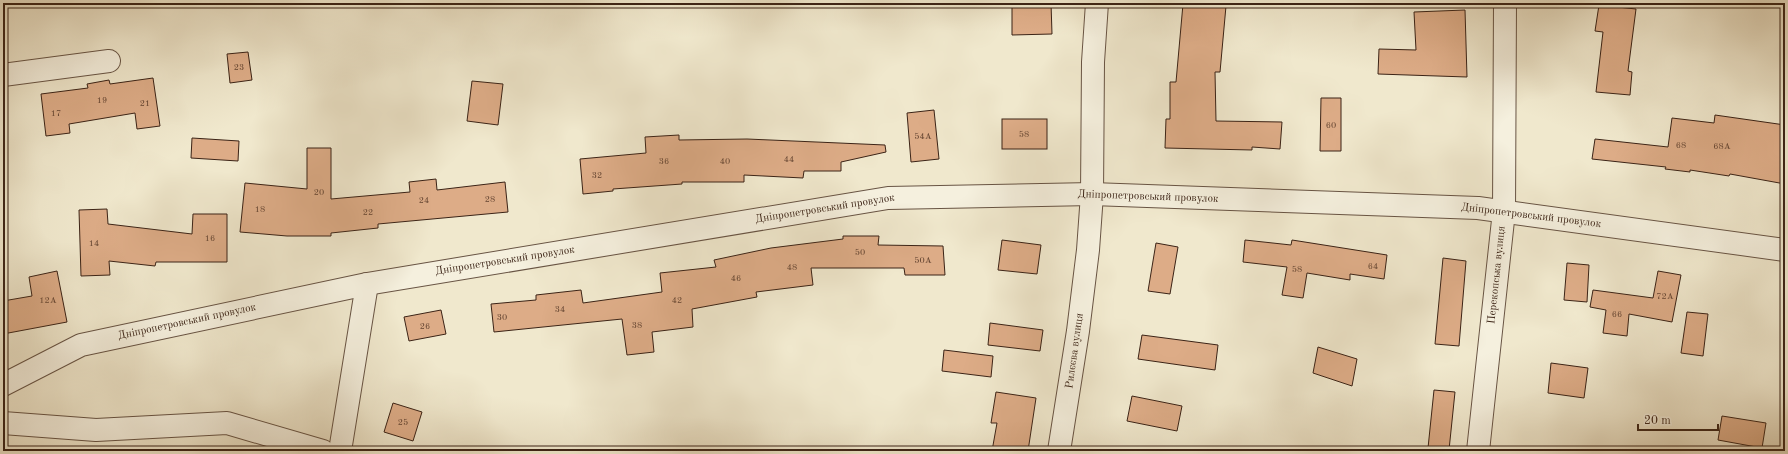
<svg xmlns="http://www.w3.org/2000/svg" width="1788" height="454" viewBox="0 0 1788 454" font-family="'Old Standard TT',serif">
	<rect width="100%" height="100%" fill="#f0e8cd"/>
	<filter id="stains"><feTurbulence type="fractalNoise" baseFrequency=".005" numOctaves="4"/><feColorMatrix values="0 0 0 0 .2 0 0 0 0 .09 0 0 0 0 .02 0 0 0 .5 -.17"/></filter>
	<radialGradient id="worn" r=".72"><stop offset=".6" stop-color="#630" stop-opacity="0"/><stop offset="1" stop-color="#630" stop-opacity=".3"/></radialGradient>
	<g fill="#ddac87" stroke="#3b2316">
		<path d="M1012,3H1051L1052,34L1012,35Z"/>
		<path d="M1183,4L1226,6L1220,72H1215L1216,121L1282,122L1280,149L1252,147V150L1165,148L1166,119H1170V82H1176Z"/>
		<path d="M1599,5L1636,9L1628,71L1632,72L1630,95L1596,92L1603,32L1595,31Z"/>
		<path d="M1465,10L1467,77L1378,74L1379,49L1416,50L1414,12Z"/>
		<path d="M248,52L252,80L230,83L227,54Z"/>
		<path d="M153,78L160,126L137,129L135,113L69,124L70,133L46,136L41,94L88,88L87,84L109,80L110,84Z"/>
		<path d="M472,81L503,84L498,125L467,121Z"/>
		<path d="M1321,98H1341V151H1320Z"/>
		<path d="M934,110L939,159L911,162L907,113Z"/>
		<path d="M1715,115L1785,125V184L1730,174L1729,176L1690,170V172L1665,169L1666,167L1592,159L1595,139L1668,147L1672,118L1714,123Z"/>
		<rect x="1002" y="119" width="45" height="30"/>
		<path d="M679,135V140L747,139L885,145L886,152L841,162V171H804L803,178L744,175V182H682V184L613,189V191L583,194L580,159L646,153L645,137Z"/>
		<path d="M192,138L239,141L238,161L191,158Z"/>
		<path d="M307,148H331V199L410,192L409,182L436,179L437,190L505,182L508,212L378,224V228L331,233V236H287L240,232L245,183L307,189Z"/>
		<path d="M107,209L108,224L192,234L193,214H227V262H156L155,266L109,261L110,275L81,276L79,210Z"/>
		<path d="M843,236H879L878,245L943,246L945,275H905L904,268H811L813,285L756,292L757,297L692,309L693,327L652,332L654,352L627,355L622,319L494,332L491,304L536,300V295L581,290L583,303L662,292L660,273L716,267L714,260L771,248L843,239Z"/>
		<path d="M1002,240L1041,245L1037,274L998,270Z"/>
		<path d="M1245,240L1291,245L1292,240L1387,255L1384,279L1350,274V280L1307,273L1303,298L1282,295L1287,267L1243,262Z"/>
		<path d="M1156,243L1178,247L1170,294L1148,291Z"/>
		<path d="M1443,258L1466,261L1459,346L1435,344Z"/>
		<path d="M1567,263L1589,265L1587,302L1564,300Z"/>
		<path d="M57,271L67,322L3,334V301L32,296L29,277Z"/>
		<path d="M1658,271L1681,275L1672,322L1629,314L1627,336L1603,333L1606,310L1590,307L1593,290L1653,298Z"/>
		<path d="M441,310L446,334L409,341L404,317Z"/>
		<path d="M1687,312L1708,314L1703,356L1681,353Z"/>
		<path d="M990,323L1043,330L1040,351L988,345Z"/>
		<path d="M1142,335L1218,345L1215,370L1138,359Z"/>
		<path d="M1318,347L1357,359L1352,386L1313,373Z"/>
		<path d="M944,350L993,356L991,377L942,371Z"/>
		<path d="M1551,363L1588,368L1584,398L1548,393Z"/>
		<path d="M1434,390L1455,392L1449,450L1428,448Z"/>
		<path d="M996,392L1036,398L1028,451H992L997,423H991Z"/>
		<path d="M1132,396L1182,406L1177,431L1127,421Z"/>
		<path d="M393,403L422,412L413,441L384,432Z"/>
		<path d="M1722,416L1766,423L1762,448L1718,440Z"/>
	</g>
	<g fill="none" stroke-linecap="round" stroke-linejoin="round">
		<g stroke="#685444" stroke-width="24">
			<g id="minor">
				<path d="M3,75L109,61"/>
				<path d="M3,385L81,345L367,284L888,198L1092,194L1478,208L1785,250"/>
				<path d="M3,423L96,430L227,423L323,451"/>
				<path d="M340,451L367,284"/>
				<path d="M1059,451L1078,331L1088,250L1092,194L1093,62L1097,3"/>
				<path d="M1478,451L1504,211L1505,3"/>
			</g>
		</g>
		<use href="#minor" stroke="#f5f0de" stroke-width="22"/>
	</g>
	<g text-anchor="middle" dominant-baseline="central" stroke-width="3" stroke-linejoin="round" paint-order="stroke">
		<g font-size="9" fill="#644532">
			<text x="239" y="67">23</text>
			<text x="102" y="100">19</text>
			<text x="145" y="103">21</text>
			<text x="56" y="113">17</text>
			<text x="1331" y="125">60</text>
			<text x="1024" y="134">58</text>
			<text x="923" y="136">54А</text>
			<text x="1681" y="145">68</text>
			<text x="1722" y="146">68А</text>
			<text x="789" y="159">44</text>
			<text x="664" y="161">36</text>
			<text x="725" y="161">40</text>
			<text x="597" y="175">32</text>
			<text x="319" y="192">20</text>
			<text x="490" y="199">28</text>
			<text x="424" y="200">24</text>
			<text x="260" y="209">18</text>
			<text x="368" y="212">22</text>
			<text x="210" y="238">16</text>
			<text x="94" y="243">14</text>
			<text x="860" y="252">50</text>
			<text x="923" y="260">50А</text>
			<text x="1373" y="266">64</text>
			<text x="792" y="267">48</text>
			<text x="1297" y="269">58</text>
			<text x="736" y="278">46</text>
			<text x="1665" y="296">72А</text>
			<text x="48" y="300">12А</text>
			<text x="677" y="300">42</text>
			<text x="560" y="309">34</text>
			<text x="1617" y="314">66</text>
			<text x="502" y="317">30</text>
			<text x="637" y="325">38</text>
			<text x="425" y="326">26</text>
			<text x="403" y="422">25</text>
		</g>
		<g font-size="11" fill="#3b2316" stroke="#f5f0de">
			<text transform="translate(1148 197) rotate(2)">Дніпропетровський провулок</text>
			<text transform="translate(825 209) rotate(-9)">Дніпропетровський провулок</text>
			<text transform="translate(1531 216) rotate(7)">Дніпропетровський провулок</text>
			<text transform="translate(505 261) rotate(-9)">Дніпропетровський провулок</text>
			<text transform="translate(1497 275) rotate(-84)">Перекопська вулиця</text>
			<text transform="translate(187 322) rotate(-12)">Дніпропетровський провулок</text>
			<text transform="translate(1075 351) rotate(-82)">Рилєєва вулиця</text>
		</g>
	</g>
	<rect width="1788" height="454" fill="none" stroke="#f0e8cd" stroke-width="16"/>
	<rect x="4" y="4" width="1780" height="446" fill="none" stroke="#3b2316" stroke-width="2"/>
	<rect x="8" y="8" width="1772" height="438" fill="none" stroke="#3b2316"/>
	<path d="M1638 424v6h80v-6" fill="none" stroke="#3b2316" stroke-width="2"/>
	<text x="1644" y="424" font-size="12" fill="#3b2316" stroke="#f5f0de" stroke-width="3" paint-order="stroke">20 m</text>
	<rect width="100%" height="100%" filter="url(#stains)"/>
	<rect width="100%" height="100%" fill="url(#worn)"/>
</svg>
